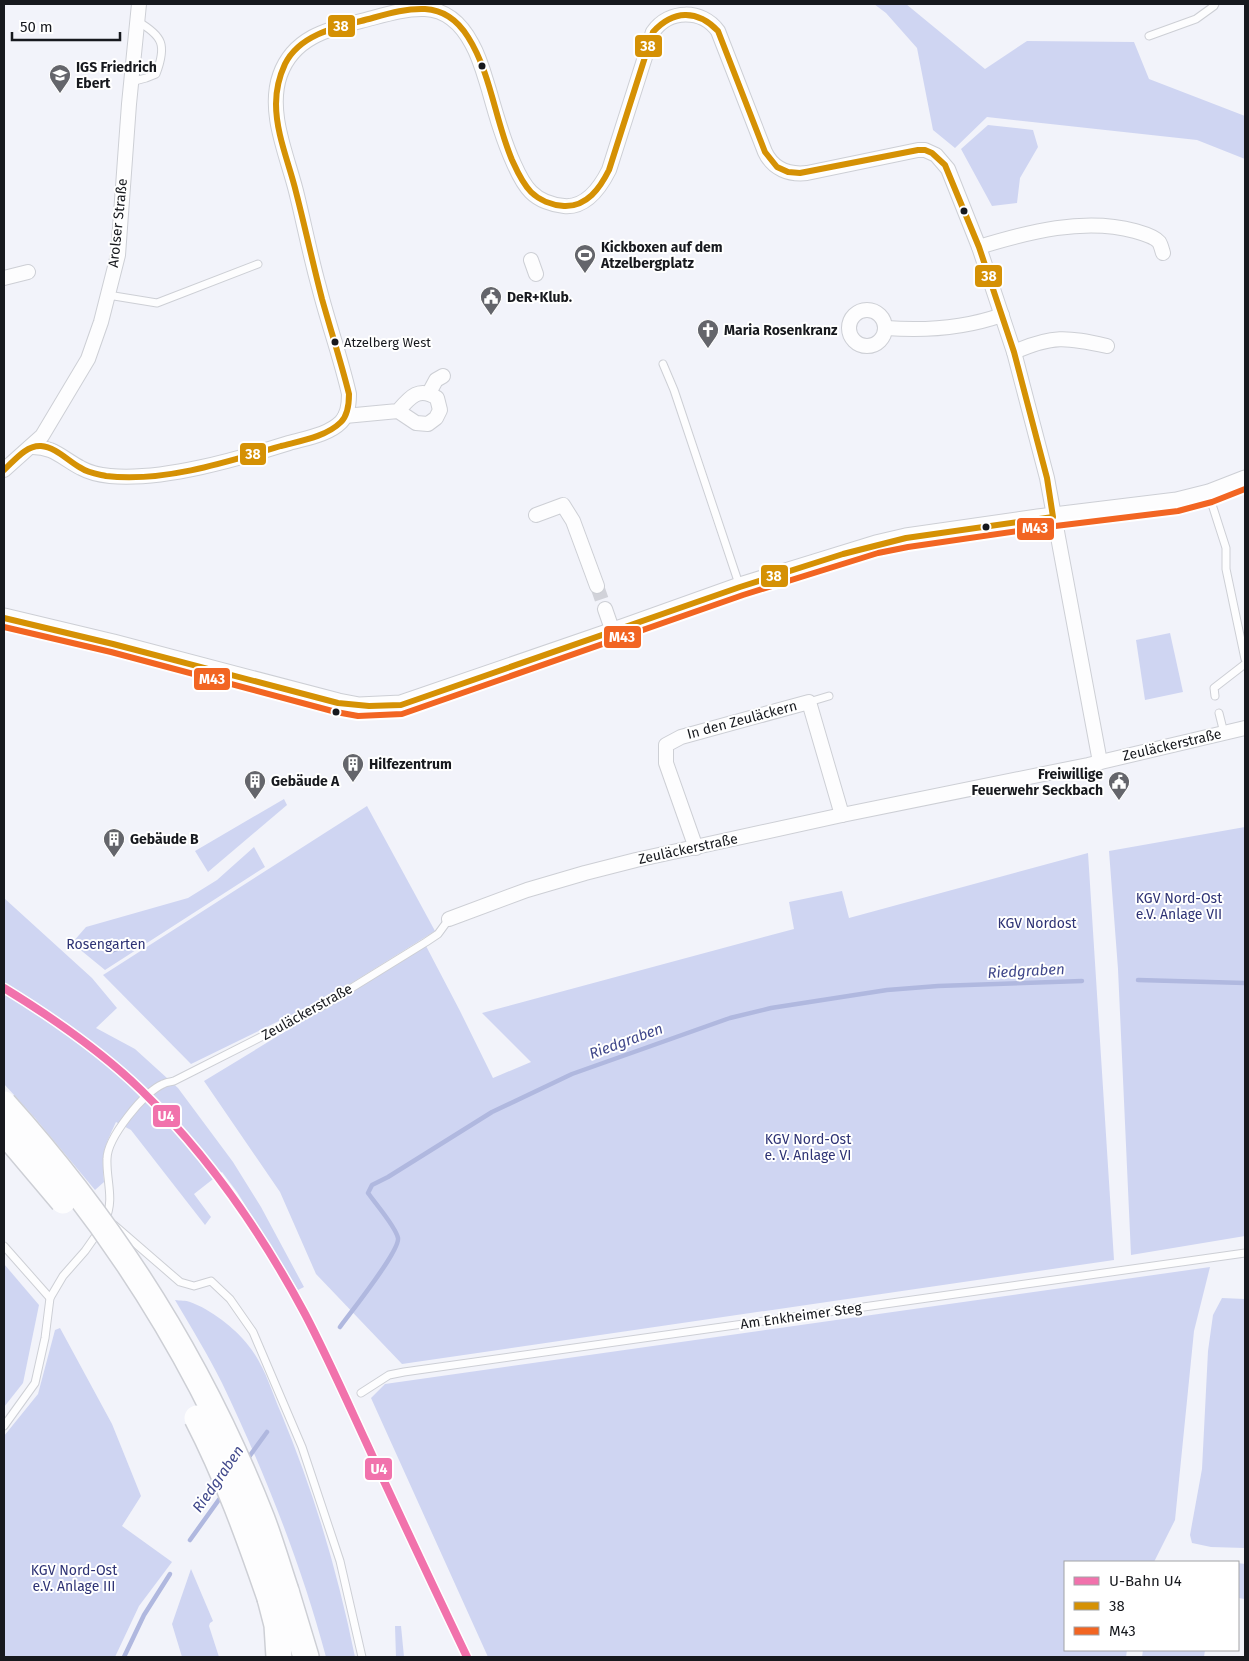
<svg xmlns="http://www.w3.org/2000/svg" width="1249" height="1661" viewBox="0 0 1249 1661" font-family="'Fira Sans',sans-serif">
	<rect width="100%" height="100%" fill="#f2f3fa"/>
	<g fill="#cfd5f2">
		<path d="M874,4H906L985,69L1027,41L1134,42L1149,79L1245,116V159L1197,140L987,117L955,148L933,130L917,48L886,13Z"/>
		<path d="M988,125L1033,130L1038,147L1020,178L1017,203L992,206L961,149Z"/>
		<path d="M1170,633L1183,692L1145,700L1136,640Z"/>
		<path d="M284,799L287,805L208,872L195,851Z"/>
		<path d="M367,806L435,931L334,994L191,1064L103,975Z"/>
		<path d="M1245,827V1236L1131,1255L1118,969L1109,851Z"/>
		<path d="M254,847L265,867L105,970L72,943L86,927L188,898L217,880Z"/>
		<path d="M1088,853L1114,1260L402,1364L316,1274L280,1192L204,1081L426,946L460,1011L493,1078L531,1062L482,1013L794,929L789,902L842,891L849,918Z"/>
		<path d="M4,898L92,978L117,1008L96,1028L135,1049L178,1088L233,1162L261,1207L304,1287L298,1290L237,1192L222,1172L194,1194L211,1217L205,1225L131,1130L116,1122C104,1148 101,1153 104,1182L95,1190L35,1118L4,1084Z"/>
		<path d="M4,1264L39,1305L23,1383L4,1407Z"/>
		<path d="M1210,1267L1194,1331L1175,1520L1154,1562H1065V1650H1127L1126,1657H488L371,1398L385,1384Z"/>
		<path d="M1222,1298L1245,1299V1548L1211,1547L1192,1543L1190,1535L1202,1469L1208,1351L1213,1315Z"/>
		<path d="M175,1300C180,1301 186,1300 190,1302C210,1309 235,1328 248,1345C264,1364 271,1390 281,1413C314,1492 338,1573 355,1657H326C301,1563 264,1471 222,1383C208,1355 191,1327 175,1300Z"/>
		<path d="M60,1328L112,1424L141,1496L122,1526L172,1562L139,1606L115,1657H4V1436L38,1394L55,1330Z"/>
		<path d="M1238,1563L1245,1564V1599L1238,1598Z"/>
		<path d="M191,1569L213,1621L210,1623L209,1626L219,1657H182L172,1624Z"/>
		<path d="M395,1626H401L404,1657H396Z"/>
		<path d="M1143,1650H1205L1204,1657H1142Z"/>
	</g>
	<path fill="#b0b8df" d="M117,939L124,942L121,950L112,953L106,949L108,942Z"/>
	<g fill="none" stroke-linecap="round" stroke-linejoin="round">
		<g stroke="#b0b8df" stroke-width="4.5">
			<path d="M1138,980L1245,983"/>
			<path d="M340,1327C350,1313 400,1251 398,1238C396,1227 375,1203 368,1193L372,1185L388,1177L492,1112L572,1074L730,1018L771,1008L887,990L938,986L1082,981"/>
			<path d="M246,1461L267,1432"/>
			<path d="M190,1540L223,1494"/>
			<path d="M124,1657L144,1615L170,1574"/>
		</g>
		<path stroke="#d1d2d9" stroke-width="14" stroke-dasharray="14 7" stroke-linecap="butt" d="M597,586L605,609"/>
		<g stroke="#cdcfd5" stroke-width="9">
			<g id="lane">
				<path d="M1149,36L1196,19L1214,6L1215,4"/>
				<path d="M131,82L146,78L156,74C167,45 163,36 137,21"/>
				<path d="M108,295L157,303L258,264"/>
				<path d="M663,364L674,390L740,587"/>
				<path d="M1209,495L1226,548V569L1245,659"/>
				<path d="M1215,696L1214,688L1245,664"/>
				<path d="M809,702L829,696"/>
				<path d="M1219,713L1224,733"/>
				<path d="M105,1220C115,1200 106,1180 107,1159C107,1138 144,1092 163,1084C166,1082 171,1082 174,1081L324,1005L426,942L438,934L449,919"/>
				<path d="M114,1225L180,1282L194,1286L211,1281L230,1299L253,1332L302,1447L340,1561L362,1657"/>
				<path d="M4,1246L50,1298"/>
				<path d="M361,1393L389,1375L404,1372L1245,1253"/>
				<path d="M4,1426L35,1383L45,1338L50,1298L63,1276L85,1251L99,1231"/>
			</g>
		</g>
		<g stroke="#cdcfd5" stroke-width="16">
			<g id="street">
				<path d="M979,247C1028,232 1084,217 1135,231C1142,233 1154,236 1159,242C1161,245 1162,250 1163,253"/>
				<path d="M531,260L536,274"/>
				<path d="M4,278L28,272"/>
				<circle cx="867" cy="328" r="18"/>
				<path d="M886,328C924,331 965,328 1002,315"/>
				<path d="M1014,352C1053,335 1066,337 1107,346"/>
				<path d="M429,393L436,380L443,376"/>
				<path d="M345,416L398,411L416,423L428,424L436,418L440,410L437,398C419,386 410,397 398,411"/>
				<path d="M30,447C53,446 62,458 81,468C90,473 100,475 110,476C163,481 238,459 289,443C306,438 328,435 341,422C348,415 349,403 349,394C341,358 328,323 319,287C310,255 304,223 296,191C287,155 267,112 280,75C293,38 327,29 361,21C381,16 404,8 425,9C448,10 462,25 472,44C480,58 484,74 489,90C496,115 503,140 514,164C518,173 523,184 531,192C539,200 552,205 564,206C586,208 600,188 609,170L653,32C669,9 702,9 718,31L765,152C773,169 789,175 807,173L918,150H925L936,155L948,169L979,247L1014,352L1047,478L1100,762"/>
				<path d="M4,470L42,436L88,359L101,322L118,255L129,104L139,4"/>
				<path d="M536,515L563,505L573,521L597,586"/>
				<path d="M605,609L613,632"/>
				<path d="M696,848L666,763V745L681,737L809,702L842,815"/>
				<path d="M449,919L527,890L585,873L636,860L842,815L1088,765L1245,728"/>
			</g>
		</g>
		<g stroke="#cdcfd5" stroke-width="21">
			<path id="secondary" d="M4,618L113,644L338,703L359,707L401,705L625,628L740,587L876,545L906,538L1038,519L1177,502L1209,494L1245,480"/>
		</g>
		<g stroke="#cdcfd5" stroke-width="28">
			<g id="highway">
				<path d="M286,1591L306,1657"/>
				<path d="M270,1598L277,1625L279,1657"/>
			</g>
		</g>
		<use href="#lane" stroke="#fdfdfe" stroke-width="7"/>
		<use href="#street" stroke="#fdfdfe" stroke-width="14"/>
		<use href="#secondary" stroke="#fdfdfe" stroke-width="19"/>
		<use href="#highway" stroke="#fdfdfe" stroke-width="25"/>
		<g stroke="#cdcfd5" stroke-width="28" stroke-linecap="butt">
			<g id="highway-bridge">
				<path d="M4,1104C114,1226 202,1366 262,1519C271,1543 278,1567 286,1591"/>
				<path d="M4,1131L63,1201"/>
				<path d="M197,1418C227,1476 249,1537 270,1598"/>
			</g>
		</g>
		<use href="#highway-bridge" stroke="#fdfdfe" stroke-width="25"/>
		<g stroke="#fff" stroke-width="10">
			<path id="bus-1" d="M4,470C14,461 26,445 41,446C56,447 68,461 81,468C88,473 97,474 106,476C162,483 228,462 281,446C300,441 326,437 341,422C348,415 349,404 349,394C341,362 331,331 322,299C313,264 305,227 296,192C289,163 276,134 276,104C276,90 279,77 285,64C299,36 332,28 361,21C381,16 403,8 425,9C444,10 458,21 468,37C491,73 495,120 512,160C517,171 522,183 531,192C539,200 552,205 564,206C587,207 600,188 609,170L653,32C673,10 697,9 718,31L765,152L777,167L788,172L800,173L918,150H925L932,153L945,165L979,247L1014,352L1047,478L1053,517L906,538L843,554L740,587L401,705L369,706L338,703L113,644L4,618"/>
		</g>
		<g stroke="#fff" stroke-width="10">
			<path id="bus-2" d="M4,627L111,652L336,712L358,716L402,714L743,595L878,553L908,547L1039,528L1178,511L1212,502L1245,489"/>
		</g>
		<use href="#bus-1" stroke="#d59104" stroke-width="6"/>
		<use href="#bus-2" stroke="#f26522" stroke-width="6"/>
		<g stroke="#fff" stroke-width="11">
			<path id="metro-1" d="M4,988C53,1018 100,1050 141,1090C208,1155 261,1232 305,1314C327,1356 346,1399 366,1442C399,1514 433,1586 467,1657"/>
		</g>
		<use href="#metro-1" stroke="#f172ac" stroke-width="8"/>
	</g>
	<defs>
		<g id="school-pin" transform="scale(1.125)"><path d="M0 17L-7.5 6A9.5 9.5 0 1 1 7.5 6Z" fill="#64656b" stroke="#fff"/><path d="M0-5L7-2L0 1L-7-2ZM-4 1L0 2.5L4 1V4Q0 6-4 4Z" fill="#fff"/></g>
		<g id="stadium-pin" transform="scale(1.125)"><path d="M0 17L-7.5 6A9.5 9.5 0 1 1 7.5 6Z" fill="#64656b" stroke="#fff"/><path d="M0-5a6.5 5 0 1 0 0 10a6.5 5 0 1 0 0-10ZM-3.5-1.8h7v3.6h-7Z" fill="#fff"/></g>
		<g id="civic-pin" transform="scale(1.125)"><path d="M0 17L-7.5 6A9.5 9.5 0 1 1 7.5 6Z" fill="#64656b" stroke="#fff"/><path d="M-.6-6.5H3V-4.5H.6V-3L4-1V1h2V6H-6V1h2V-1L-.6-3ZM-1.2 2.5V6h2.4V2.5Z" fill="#fff"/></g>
		<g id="church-pin" transform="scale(1.125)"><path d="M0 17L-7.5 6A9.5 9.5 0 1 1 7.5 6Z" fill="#64656b" stroke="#fff"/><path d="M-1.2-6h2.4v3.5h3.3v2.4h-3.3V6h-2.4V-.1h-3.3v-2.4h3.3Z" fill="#fff"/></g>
		<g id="building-pin" transform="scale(1.125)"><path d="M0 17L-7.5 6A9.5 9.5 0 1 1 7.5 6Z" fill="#64656b" stroke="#fff"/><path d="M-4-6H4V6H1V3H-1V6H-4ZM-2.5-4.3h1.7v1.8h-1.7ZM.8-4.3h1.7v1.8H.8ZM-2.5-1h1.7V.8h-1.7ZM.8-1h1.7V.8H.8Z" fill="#fff"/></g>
	</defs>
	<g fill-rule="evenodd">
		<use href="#school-pin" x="60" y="75"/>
		<use href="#stadium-pin" x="585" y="255"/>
		<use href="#civic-pin" x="491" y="297"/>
		<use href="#church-pin" x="708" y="330"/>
		<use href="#building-pin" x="353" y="764"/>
		<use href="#building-pin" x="255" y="781"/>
		<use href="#civic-pin" x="1119" y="782"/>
		<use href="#building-pin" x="114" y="839"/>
	</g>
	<g fill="#17191e" stroke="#fff" stroke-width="2">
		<circle cx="482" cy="66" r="4.5"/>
		<circle cx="964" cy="211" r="4.5"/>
		<circle cx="335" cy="342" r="4.5"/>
		<circle cx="986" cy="527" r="4.5"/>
		<circle cx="336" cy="712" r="4.5"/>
	</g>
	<g text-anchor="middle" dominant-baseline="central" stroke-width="4" stroke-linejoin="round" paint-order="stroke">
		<g font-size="13" fill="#17191e" stroke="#fff" text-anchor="start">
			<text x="344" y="342">Atzelberg West</text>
		</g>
		<g font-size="14" font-weight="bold" fill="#17191e" stroke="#fff" text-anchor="start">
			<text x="76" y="67">IGS Friedrich<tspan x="76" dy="16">Ebert</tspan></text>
			<text x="601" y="247">Kickboxen auf dem<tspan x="601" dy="16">Atzelbergplatz</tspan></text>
			<text x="507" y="297">DeR+Klub.</text>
			<text x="724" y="330">Maria Rosenkranz</text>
			<text x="369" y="764">Hilfezentrum</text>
			<text x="1103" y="774" text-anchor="end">Freiwillige<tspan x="1103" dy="16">Feuerwehr Seckbach</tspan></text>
			<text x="271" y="781">Gebäude A</text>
			<text x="130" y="839">Gebäude B</text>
		</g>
		<g font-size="14" fill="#17191e" stroke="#fff">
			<text transform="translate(118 223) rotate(-84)">Arolser Straße</text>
			<text transform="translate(742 720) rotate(-15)">In den Zeuläckern</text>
			<text transform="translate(1172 745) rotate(-13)">Zeuläckerstraße</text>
			<text transform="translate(688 849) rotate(-12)">Zeuläckerstraße</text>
			<text transform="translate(307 1012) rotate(-29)">Zeuläckerstraße</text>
			<text transform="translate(801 1316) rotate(-8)">Am Enkheimer Steg</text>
		</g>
		<g font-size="14" fill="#2e3375" stroke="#fff">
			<text x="1179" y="898">KGV Nord-Ost<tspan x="1179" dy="16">e.V. Anlage VII</tspan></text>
			<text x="1037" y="923">KGV Nordost</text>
			<text x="106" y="944">Rosengarten</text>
			<text x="808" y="1139">KGV Nord-Ost<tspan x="808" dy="16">e. V. Anlage VI</tspan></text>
			<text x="74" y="1570">KGV Nord-Ost<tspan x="74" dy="16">e.V. Anlage III</tspan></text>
		</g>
		<g font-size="15" font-style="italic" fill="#40488b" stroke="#fff">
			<text transform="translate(1026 971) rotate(-3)">Riedgraben</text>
			<text transform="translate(626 1041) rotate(-20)">Riedgraben</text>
			<text transform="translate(218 1479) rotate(-55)">Riedgraben</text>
		</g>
	</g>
	<g stroke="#fff" stroke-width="2">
		<rect x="327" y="14" width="29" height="24" rx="5" fill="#d59104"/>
		<rect x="634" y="34" width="29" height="24" rx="5" fill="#d59104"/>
		<rect x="974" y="264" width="29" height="24" rx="5" fill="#d59104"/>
		<rect x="239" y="442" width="28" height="24" rx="5" fill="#d59104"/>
		<rect x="1016" y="517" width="39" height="24" rx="5" fill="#f26522"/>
		<rect x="760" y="564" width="29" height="24" rx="5" fill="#d59104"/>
		<rect x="603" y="625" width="39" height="24" rx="5" fill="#f26522"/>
		<rect x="193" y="667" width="38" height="24" rx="5" fill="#f26522"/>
		<rect x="152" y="1104" width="29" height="24" rx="5" fill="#f172ac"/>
		<rect x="364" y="1457" width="29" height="24" rx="5" fill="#f172ac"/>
	</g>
	<g font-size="14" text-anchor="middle" font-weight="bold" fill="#fff">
		<text x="341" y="31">38</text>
		<text x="648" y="51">38</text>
		<text x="989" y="281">38</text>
		<text x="253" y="459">38</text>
		<text x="1035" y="533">M43</text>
		<text x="774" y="581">38</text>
		<text x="622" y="642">M43</text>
		<text x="212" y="684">M43</text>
		<text x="166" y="1121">U4</text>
		<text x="379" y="1474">U4</text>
	</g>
	<rect width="1249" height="1661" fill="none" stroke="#17191e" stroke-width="10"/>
	<rect x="1064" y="1561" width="175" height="90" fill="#ffffff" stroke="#a2a3a5"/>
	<rect x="1074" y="1577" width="25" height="8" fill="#f172ac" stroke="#a2a3a5"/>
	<text x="1109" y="1586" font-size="15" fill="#17191e">U-Bahn U4</text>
	<rect x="1074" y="1602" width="25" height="8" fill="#d59104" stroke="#a2a3a5"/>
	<text x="1109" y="1611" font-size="15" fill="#17191e">38</text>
	<rect x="1074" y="1627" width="25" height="8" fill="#f26522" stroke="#a2a3a5"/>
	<text x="1109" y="1636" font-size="15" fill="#17191e">M43</text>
	<path d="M12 32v8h108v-8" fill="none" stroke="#17191e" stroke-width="2.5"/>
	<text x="20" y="32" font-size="15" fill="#17191e" stroke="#ffffff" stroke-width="4" paint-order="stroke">50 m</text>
</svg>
